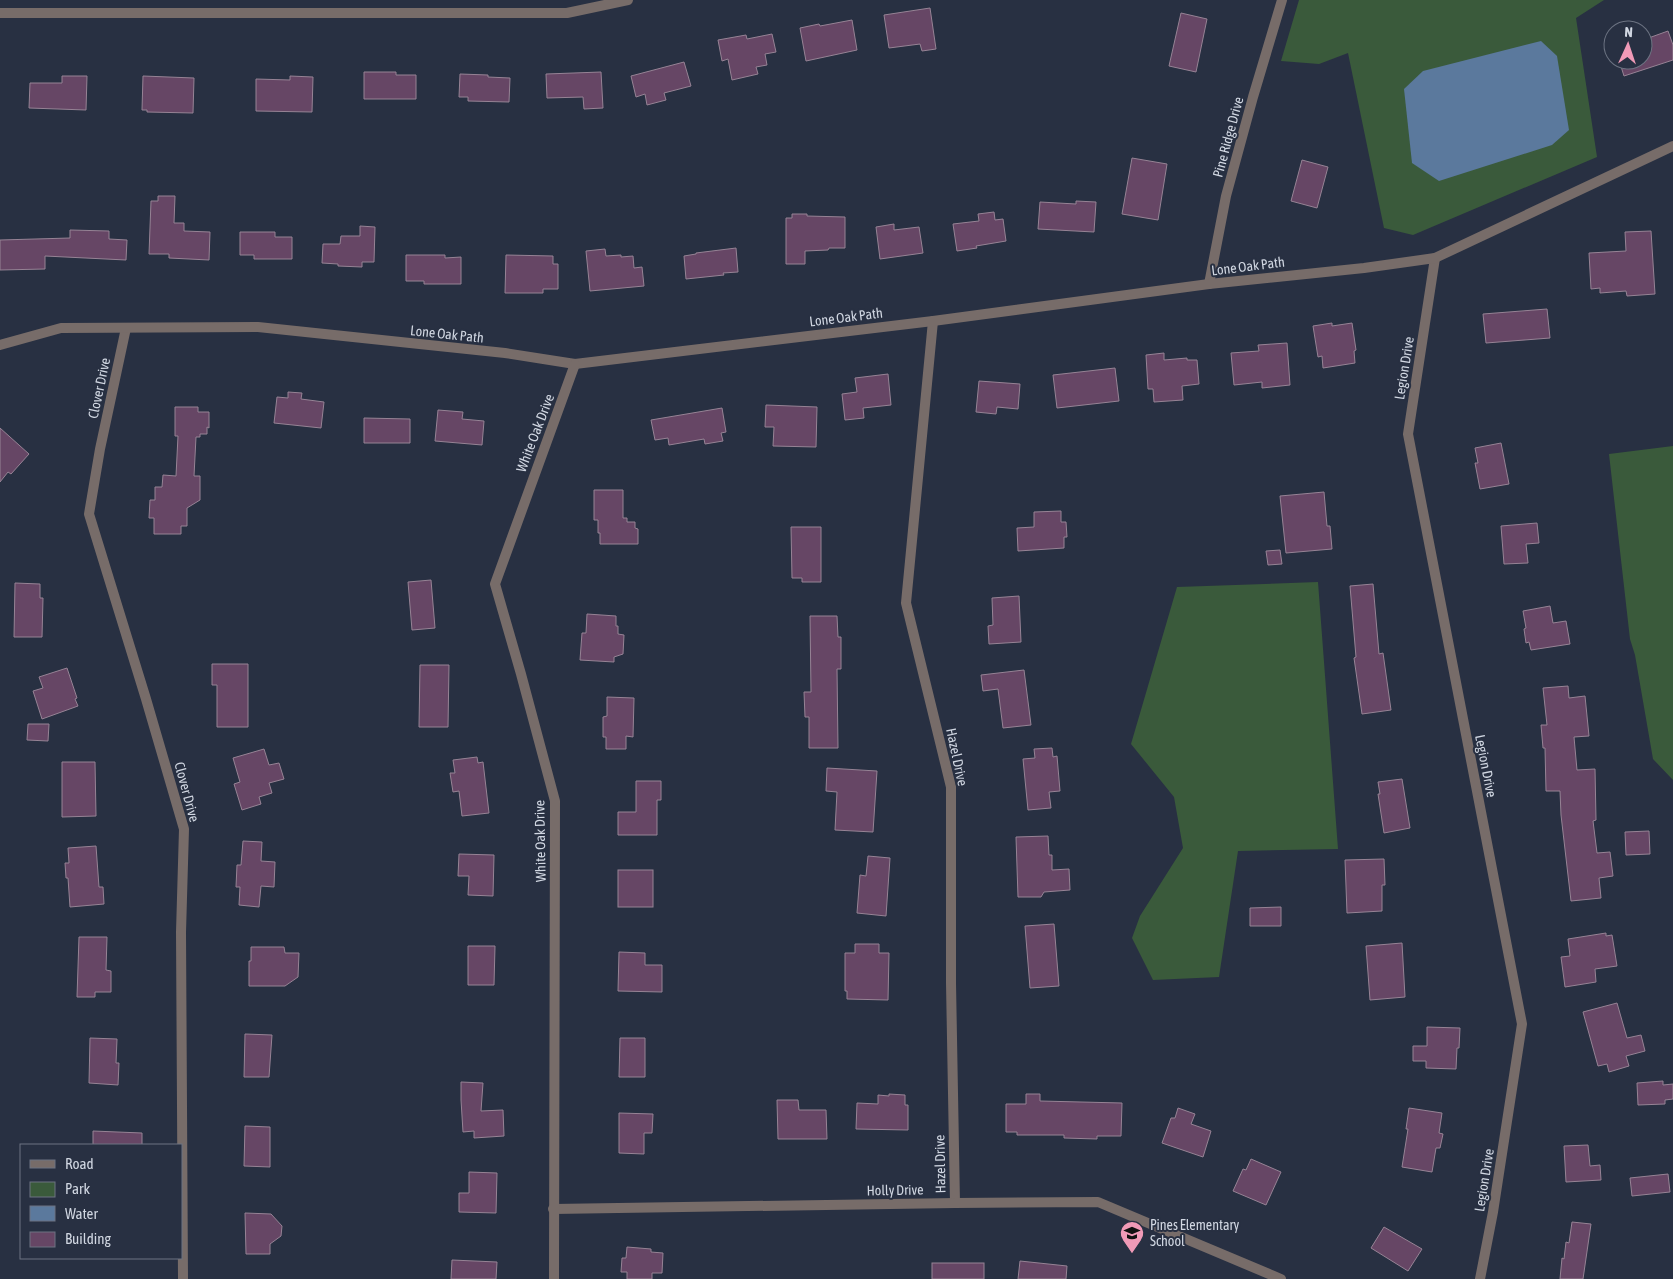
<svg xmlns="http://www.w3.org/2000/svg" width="1673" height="1279" viewBox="0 0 1673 1279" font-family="'Asap Condensed',sans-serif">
	<rect width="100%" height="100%" fill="#283042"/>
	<g fill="#3a5a3b">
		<path d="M1299,0H1604L1576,18L1597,157L1413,235L1384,228L1348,53L1319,64L1281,61Z"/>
		<path d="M1673,446V780L1653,759L1635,655L1630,639L1609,454Z"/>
		<path d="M1318,582L1338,849L1238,851L1219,977L1153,980L1132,938L1140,916L1183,848L1174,797L1131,744L1177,587Z"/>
	</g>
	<path fill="#5b799d" d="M1541,41L1557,56L1569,130L1552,145L1439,181L1412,163L1404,89L1423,71Z"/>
	<g fill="#664665" stroke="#968395">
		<path d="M930,8L936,49L922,51L920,44L889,48L884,15Z"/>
		<path d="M1181,13L1207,19L1196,72L1169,66Z"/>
		<path d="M852,20L857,50L806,61L800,28L819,24L820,26Z"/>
		<path d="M1668,31L1673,45V60L1624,76L1619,60H1643V40Z"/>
		<path d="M772,34L776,52L765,54L767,65L756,67L758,74L732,80L728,59L722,61L718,40L746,35L747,39Z"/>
		<path d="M684,62L691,86L664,93L666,100L647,105L645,94L636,97L631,76Z"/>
		<path d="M364,72H396V75H416V99H364Z"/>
		<path d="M601,72L603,108L584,109L583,97L547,98L546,74Z"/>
		<path d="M460,74L488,75V77L510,78L509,102L468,101V97H459Z"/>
		<path d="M62,76H87L86,110L29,108L30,83H62Z"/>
		<path d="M143,76L194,78L193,113L147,112V110H142Z"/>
		<path d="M290,76L313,77L312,112L256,111V79L290,80Z"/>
		<path d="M1132,158L1167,164L1158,220L1122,214Z"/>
		<path d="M1302,160L1328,167L1317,208L1291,201Z"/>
		<path d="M158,196H175L174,223H184V231L210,232L209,260L169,258V254H149L151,201H158Z"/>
		<path d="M1076,201L1096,202L1094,232L1038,229L1040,202L1076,204Z"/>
		<path d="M994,212L995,220L1003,219L1006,241L976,246L977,248L957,251L953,224L979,221L978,214Z"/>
		<path d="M792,214H807V216L845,217V248H829L828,250L805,251V264H786V218H792Z"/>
		<path d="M894,224V230L919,227L923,253L880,259L876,227Z"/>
		<path d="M360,226L375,227L374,262H362V267L338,266V264L322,263L323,244H340L341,236H360Z"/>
		<path d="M70,230L109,231V239L127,240L126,260L45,256V269L0,270V240L70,238Z"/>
		<path d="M1651,231L1655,294L1627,296L1626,291L1600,293V288L1591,289L1589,253L1626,251L1625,232Z"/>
		<path d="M240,232H275V237H292V259H254V255H240Z"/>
		<path d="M736,248L738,272L723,273L724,275L686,279L684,256L696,254V253Z"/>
		<path d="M605,249L606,256L621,255V257L633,256L634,268L642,267L644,286L590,291L586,251Z"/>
		<path d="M406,255H445V258L461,257V284H424V281H406Z"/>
		<path d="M506,255L553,256V264H558V289H543V293H505Z"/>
		<path d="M1547,309L1550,338L1486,343L1483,314Z"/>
		<path d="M1332,323V326L1352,323L1356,350L1354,351L1355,363L1323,368L1322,356L1318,357L1313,326Z"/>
		<path d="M1287,343L1290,385L1262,388V382L1234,385L1231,353L1259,351L1258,345Z"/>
		<path d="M1164,353V360L1187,358V360H1197L1199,384L1182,386L1183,400L1154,402L1153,389H1148L1146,355Z"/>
		<path d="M1115,368L1119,401L1057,408L1053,375Z"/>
		<path d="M888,374L891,405L863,408L864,418L845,420L842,394L857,392L855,378Z"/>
		<path d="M979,381L1020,384L1018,409L997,407L996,414L976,412Z"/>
		<path d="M288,392L302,393L301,399L324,402L321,428L274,423L277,397L288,398Z"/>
		<path d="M766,405L817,407L816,447L773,446L774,427H765Z"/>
		<path d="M175,407H198V412H209V428L207,427V434H200V437H196L194,476H200V500L187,508V526H181V534H154V518H149L150,500H155V487H162L163,475L176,476L178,436H175Z"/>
		<path d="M722,408L726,432L721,433L723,441L705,444L704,439L669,445L668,438L655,440L651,420Z"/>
		<path d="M438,410L463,412L462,419L484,421L482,445L435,441Z"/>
		<path d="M364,418L410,419V443H364Z"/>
		<path d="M0,428L29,454L11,474L8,472L0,482Z"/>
		<path d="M1501,443L1509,484L1480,489L1475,463H1478L1475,448Z"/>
		<path d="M594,490H623V518H627V522H635V528L638,529V544H600V533H598V520H594Z"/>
		<path d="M1324,492L1327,526H1330L1332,549L1286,553L1280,496Z"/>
		<path d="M1061,511V522H1066L1067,537H1064V548L1018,551L1017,528L1034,527V512Z"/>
		<path d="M1537,523L1539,543L1526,544L1528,563L1504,564L1501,526Z"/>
		<path d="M791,527H821V582H802V578H792Z"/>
		<path d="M1280,550L1282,564L1268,565L1266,551Z"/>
		<path d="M431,580L435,628L412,630L408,582Z"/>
		<path d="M15,583L40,584V598H43L42,637H14Z"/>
		<path d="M1373,584L1379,654L1383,653L1391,710L1362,714L1354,658L1356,657L1350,586Z"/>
		<path d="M1019,596L1021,642L989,644L988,626L993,625L992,598Z"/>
		<path d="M1550,606L1553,623L1566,621L1570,644L1531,650L1529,642L1526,643L1524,629L1526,628L1523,611Z"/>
		<path d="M587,614L616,616V626H618V634L624,635L623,654L614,657V662L580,660L582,633H586Z"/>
		<path d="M810,616H837L838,637H841V669H837L838,748H809V717H805L804,692H811Z"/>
		<path d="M212,664H248V727H217V685H212Z"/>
		<path d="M420,665H449L448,727H419Z"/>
		<path d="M67,668L77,698L75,699L78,706L42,719L33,691L43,688L39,677Z"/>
		<path d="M1024,670L1031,725L1003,728L998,689L983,691L981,675Z"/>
		<path d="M1568,686L1569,698L1585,696L1589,736L1574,737L1577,770L1595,769L1596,820L1593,821L1597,853L1610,852L1613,876L1599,878L1601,898L1571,901L1561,815L1560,791H1546L1545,748H1543L1541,725H1547L1543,688Z"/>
		<path d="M607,697L634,698L633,737L626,736V749H606V737H603V717L607,716Z"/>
		<path d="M28,724H49L48,741L27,740Z"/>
		<path d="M1052,748L1053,757L1057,756L1060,791L1049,792L1051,808L1028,810L1023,759L1035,758L1034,749Z"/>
		<path d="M264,749L269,765L279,763L284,779L269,783L272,793L259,797L261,804L242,810L234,784L240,782L233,758Z"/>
		<path d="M477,757L478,763L483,762L489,813L462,816L459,791L453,792L450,773H455L453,760Z"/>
		<path d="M62,762H95L96,816L62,817Z"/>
		<path d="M827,768L877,771L873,832L835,830L837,792L826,791Z"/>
		<path d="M1402,779L1410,828L1384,833L1378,794H1380L1378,782Z"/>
		<path d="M636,781H661V800H657V835H618V812H636Z"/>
		<path d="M1649,831L1650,854L1626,855L1625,832Z"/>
		<path d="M1048,836L1049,855H1052V870L1069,869L1070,890L1044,892L1041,897H1018L1016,837Z"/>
		<path d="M243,841L262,842L261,861L275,862L274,887L261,886L259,907L239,905L240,887H236L237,865H241Z"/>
		<path d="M96,846L99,887H103L104,904L70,907L68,878H66L65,863H69L68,848Z"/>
		<path d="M459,854L494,855L493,896L468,895L469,876H458Z"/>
		<path d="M868,856L890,858L886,916L857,913L860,875L866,876Z"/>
		<path d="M1384,859L1385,885H1382V911L1347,913L1345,860Z"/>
		<rect x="618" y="870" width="35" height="37"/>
		<path d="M1281,907V926H1250V908Z"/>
		<path d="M1054,924L1059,986L1030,988L1025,926Z"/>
		<path d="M1606,933V936L1612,935L1617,966L1595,969L1596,982L1565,987L1561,957L1570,956L1568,939Z"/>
		<path d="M79,937H107L106,970L111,971V992H95V997H77Z"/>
		<path d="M1402,943L1405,997L1370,1000L1366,946Z"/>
		<path d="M855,944H879V953H889L888,1000L847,999V991H845V953H855Z"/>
		<path d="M468,946H495L494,985H468Z"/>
		<path d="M251,947H284L285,953H299L298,977L285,986H249V961H251Z"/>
		<path d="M619,952L645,953V965H662V992L618,991Z"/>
		<path d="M1617,1003L1627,1038L1641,1035L1645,1051L1626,1056L1629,1066L1609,1072L1607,1064L1598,1066L1583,1012Z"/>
		<path d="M1427,1027L1460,1028L1459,1048H1457L1456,1069L1426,1068V1061H1413V1046H1427Z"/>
		<path d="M245,1034L272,1035L269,1077H244Z"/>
		<path d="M90,1038L117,1039L116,1063H119L118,1085L89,1083Z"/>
		<path d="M620,1038H645V1077H619Z"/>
		<path d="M1663,1081V1085L1673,1084V1099L1665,1100V1104L1638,1105L1637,1083Z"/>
		<path d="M461,1082L483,1083L481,1111L503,1110L504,1136L474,1138V1131L463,1132L461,1100Z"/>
		<path d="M889,1094L905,1095V1105H908V1130L856,1129L857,1103L878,1104V1095L889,1096Z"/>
		<path d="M1026,1094H1040V1101L1122,1103L1121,1136H1097V1139L1064,1138V1135H1017V1132H1006V1104H1026Z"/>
		<path d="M777,1100H798L799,1110H826L827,1139H778Z"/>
		<path d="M1178,1108L1195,1114L1191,1124L1211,1131L1203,1157L1162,1143L1171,1118H1175Z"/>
		<path d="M1409,1108L1442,1113L1439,1133L1443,1134L1440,1148H1436L1432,1172L1402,1167L1408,1129H1406Z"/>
		<path d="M619,1113L653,1114L652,1133H644V1154L619,1153Z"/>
		<path d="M245,1126L270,1127V1167L244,1166Z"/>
		<path d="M93,1131L142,1133V1145H93Z"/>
		<path d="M1588,1145L1590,1166L1600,1165L1601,1180L1566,1182L1564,1146Z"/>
		<path d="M1251,1159L1281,1172L1266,1205L1233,1191L1243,1169L1246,1170Z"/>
		<path d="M469,1172L497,1173L496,1213L459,1212V1193H469Z"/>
		<path d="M1668,1174L1670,1192L1632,1196L1630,1178Z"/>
		<path d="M245,1213L271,1214L282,1226L281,1236L270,1244V1254H246Z"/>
		<path d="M1572,1222L1591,1224L1583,1279H1560L1562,1258L1564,1259L1566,1242L1569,1243Z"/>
		<path d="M1384,1227L1422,1249L1408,1271L1371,1248Z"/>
		<path d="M627,1247L651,1249V1252L663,1253L662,1273H652V1279H627V1272H621L622,1258H626Z"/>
		<path d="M452,1260L497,1262L496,1279H451Z"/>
		<path d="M1020,1261L1067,1266L1066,1279H1018Z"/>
		<rect x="932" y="1263" width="52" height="16"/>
	</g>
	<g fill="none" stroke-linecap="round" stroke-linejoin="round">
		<g stroke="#776c69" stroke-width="10">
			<path d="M0,13H567L628,0"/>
			<path d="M1435,258L1408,434L1522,1024L1493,1212L1480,1279"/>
			<path d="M1209,284L1226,196L1253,97L1282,0"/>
			<path d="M933,321L906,603L951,787V983L955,1203"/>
			<path d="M126,328L100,449L89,514L146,699L184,829L181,932L183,1279"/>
			<path d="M0,345L61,328L258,327L505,353L575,364L933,321L1209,284L1364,268L1435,258L1673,146"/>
			<path d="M553,1209L955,1203L1098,1202L1281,1279"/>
			<path d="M554,1279L555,801L521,674L495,584L575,364"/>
		</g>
	</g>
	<defs>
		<g id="school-pin" transform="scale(1.25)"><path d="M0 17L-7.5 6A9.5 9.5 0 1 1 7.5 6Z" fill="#f09ab7" stroke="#283042"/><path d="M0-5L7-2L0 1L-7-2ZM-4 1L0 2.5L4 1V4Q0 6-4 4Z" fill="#111"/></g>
	</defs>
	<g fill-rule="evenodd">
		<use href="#school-pin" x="1132" y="1233"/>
	</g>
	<g text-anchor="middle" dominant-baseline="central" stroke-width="4" stroke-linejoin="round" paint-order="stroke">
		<g font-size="14" fill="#d1d7e2" stroke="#283042">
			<text transform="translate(1228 137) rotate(-75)">Pine Ridge Drive</text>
			<text transform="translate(1248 266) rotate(-7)">Lone Oak Path</text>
			<text transform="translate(846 317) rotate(-7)">Lone Oak Path</text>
			<text transform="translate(447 334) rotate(6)">Lone Oak Path</text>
			<text transform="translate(1404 368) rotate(-81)">Legion Drive</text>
			<text transform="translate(99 388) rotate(-78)">Clover Drive</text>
			<text transform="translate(535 433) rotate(-69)">White Oak Drive</text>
			<text transform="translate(957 757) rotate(78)">Hazel Drive</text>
			<text transform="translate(1486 766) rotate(79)">Legion Drive</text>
			<text transform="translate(187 792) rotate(75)">Clover Drive</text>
			<text transform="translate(540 841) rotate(-91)">White Oak Drive</text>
			<text transform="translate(940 1164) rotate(-91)">Hazel Drive</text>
			<text transform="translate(1484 1180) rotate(-81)">Legion Drive</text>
			<text transform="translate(895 1190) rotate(-1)">Holly Drive</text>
		</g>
		<g font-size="14" fill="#d1d7e2" stroke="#283042" text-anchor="start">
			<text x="1150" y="1225">Pines Elementary<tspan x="1150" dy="16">School</tspan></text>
		</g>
	</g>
	<rect x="20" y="1144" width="162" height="115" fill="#283042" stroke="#6c7382"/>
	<rect x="30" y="1160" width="25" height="8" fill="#776c69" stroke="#6c7382"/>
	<text x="65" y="1169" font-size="15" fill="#d1d7e2">Road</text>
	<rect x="30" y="1182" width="25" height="15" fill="#3a5a3b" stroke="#6c7382"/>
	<text x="65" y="1194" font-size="15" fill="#d1d7e2">Park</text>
	<rect x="30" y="1206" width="25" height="15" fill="#5b799d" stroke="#6c7382"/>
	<text x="65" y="1219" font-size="15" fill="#d1d7e2">Water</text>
	<rect x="30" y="1232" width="25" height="15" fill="#664665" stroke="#6c7382"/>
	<text x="65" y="1244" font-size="15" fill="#d1d7e2">Building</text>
	<g transform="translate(1628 45) rotate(3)"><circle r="24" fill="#283042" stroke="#6c7382"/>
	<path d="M0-4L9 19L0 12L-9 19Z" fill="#f09ab7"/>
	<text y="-8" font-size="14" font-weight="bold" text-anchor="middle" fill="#d1d7e2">N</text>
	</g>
</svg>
